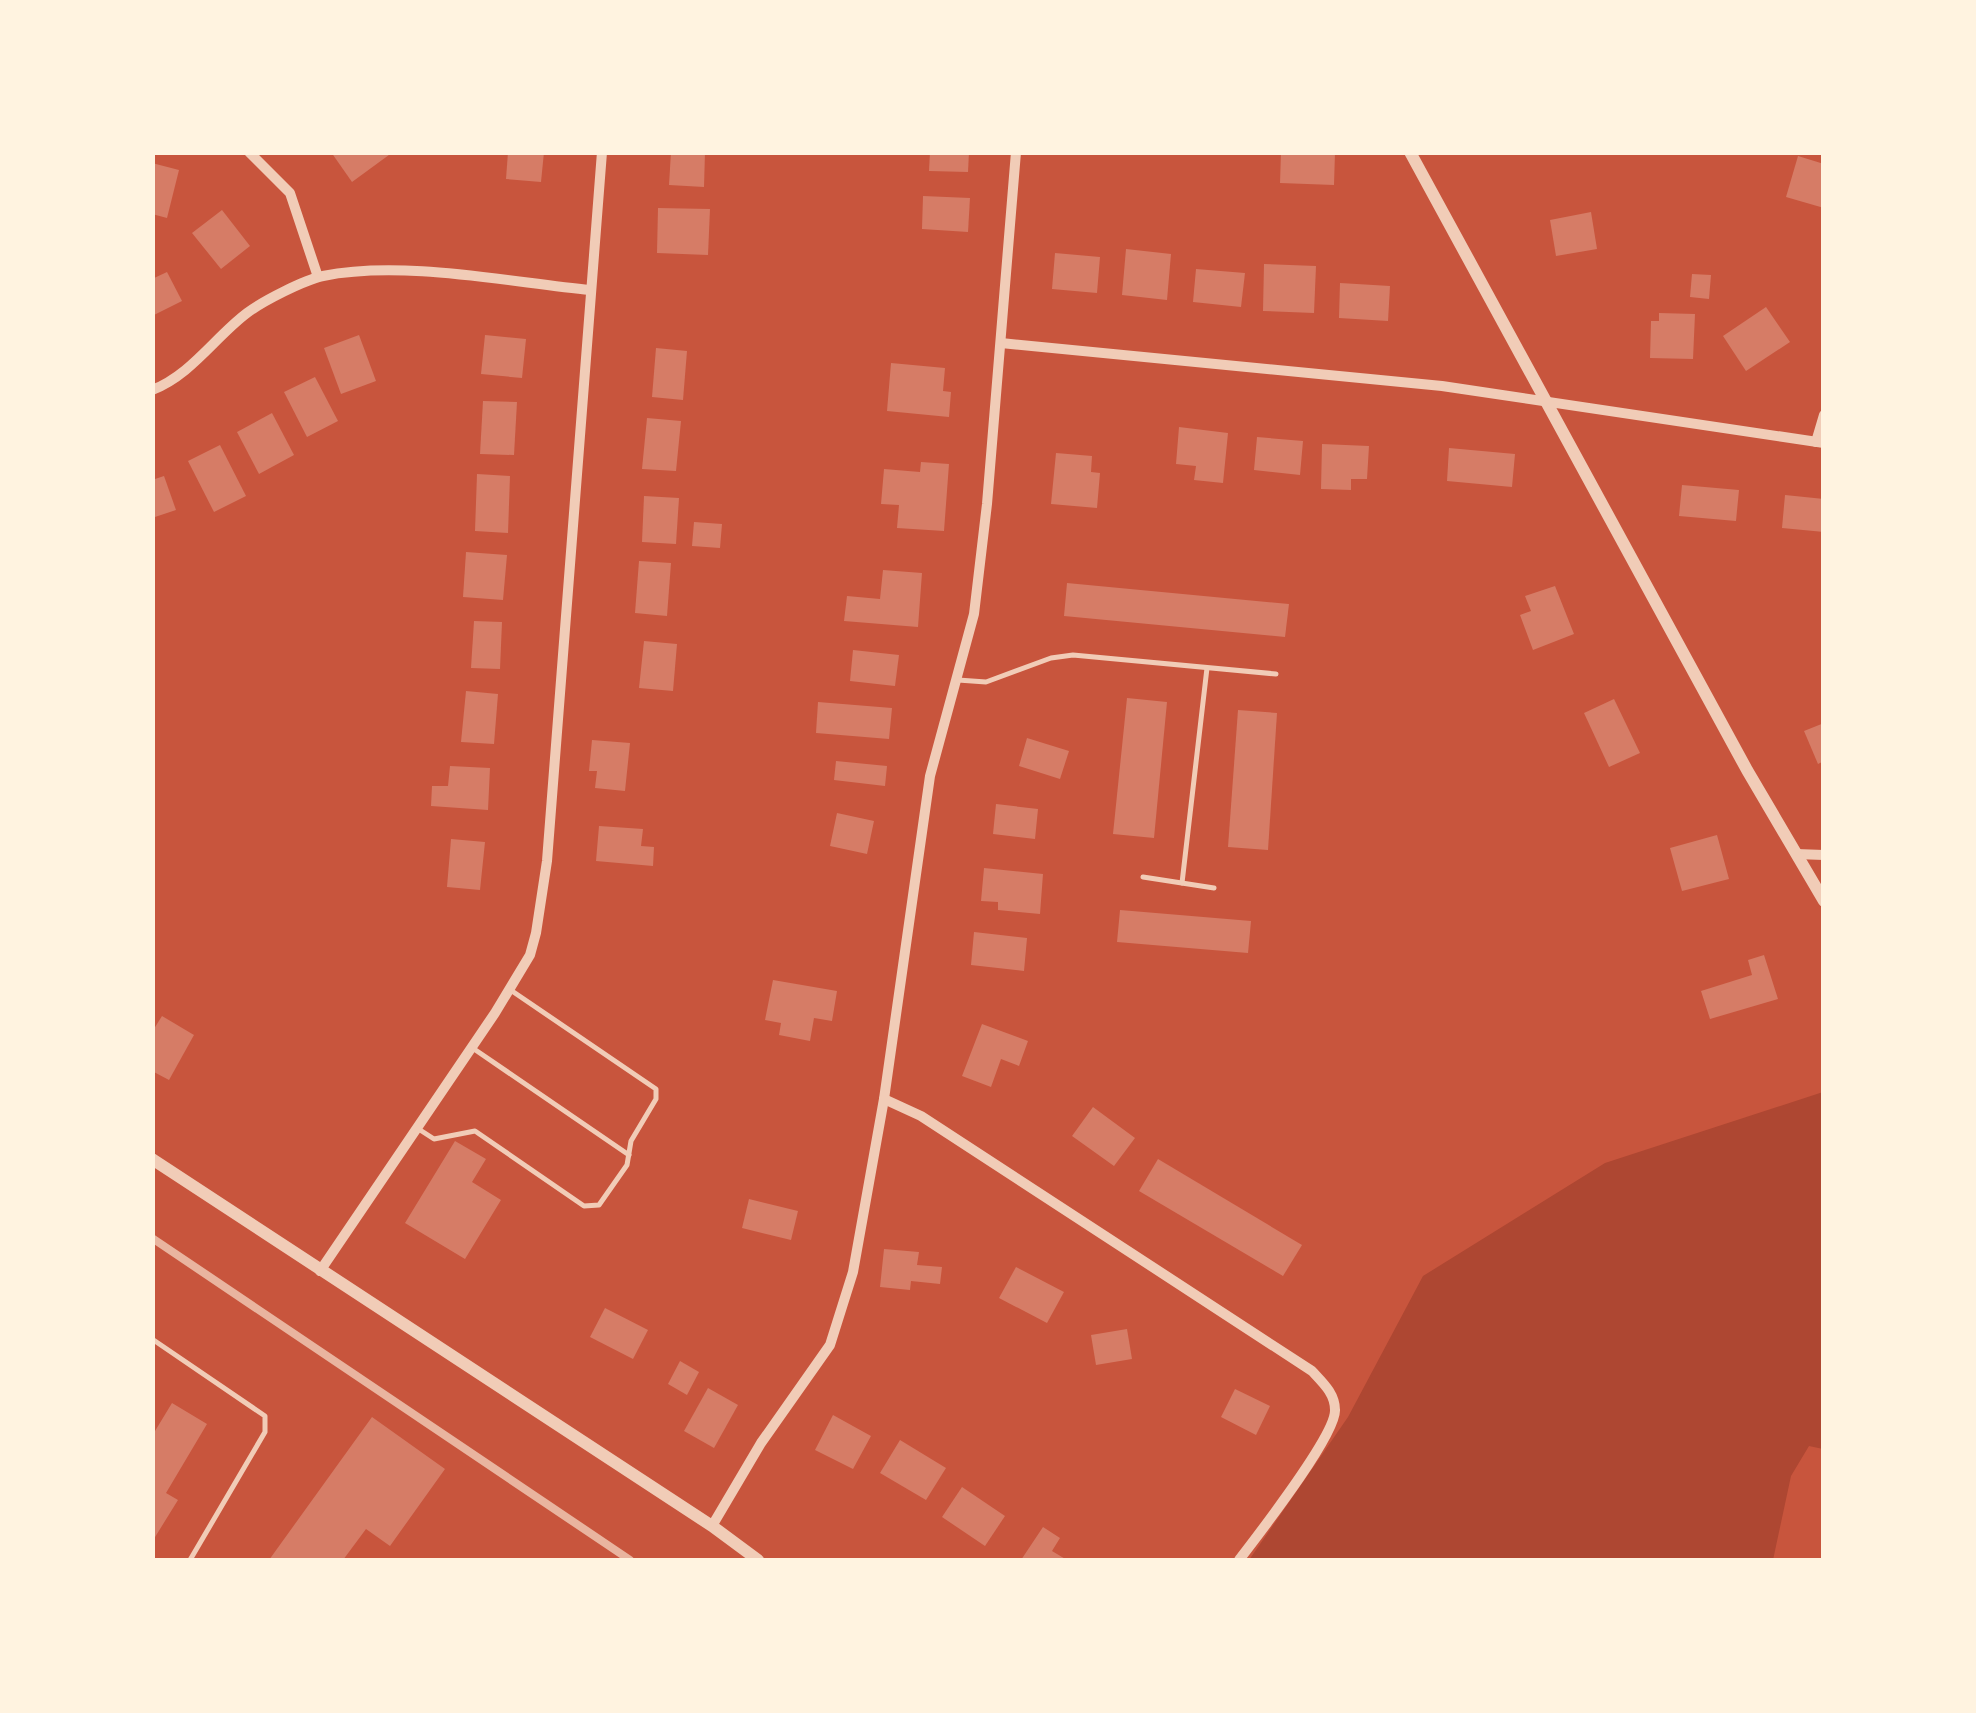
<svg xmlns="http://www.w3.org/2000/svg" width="1976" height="1713" viewBox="0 0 1976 1713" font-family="'Exo 2',sans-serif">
	<rect width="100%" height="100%" fill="#c8553d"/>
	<path fill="#ae4732" d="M1823,1092V1449L1809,1446L1791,1476L1773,1560H1249L1348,1417L1423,1276L1605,1163Z"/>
	<g fill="#d67c66">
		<path d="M331,152H393L352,182Z"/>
		<path d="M508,152H544L541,182L506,179Z"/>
		<path d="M671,152H705L704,187L669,185Z"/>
		<path d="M930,152H969L968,172L929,171Z"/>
		<path d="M1281,152H1335L1334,185L1280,183Z"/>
		<path d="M1798,156L1824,164V208L1786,197Z"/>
		<path d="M152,163L179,170L167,218L152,214Z"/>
		<path d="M923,196L970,198L968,232L922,229Z"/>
		<path d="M658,208L710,209L708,255L657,253Z"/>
		<path d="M222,210L250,246L221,269L192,233Z"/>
		<path d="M1591,212L1597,249L1556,256L1550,220Z"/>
		<path d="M1126,249L1171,254L1167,300L1122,295Z"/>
		<path d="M1055,253L1100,257L1097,293L1052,289Z"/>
		<path d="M1264,264L1316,266L1314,313L1263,311Z"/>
		<path d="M1196,269L1245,273L1241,307L1193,302Z"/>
		<path d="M167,272L182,301L152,316V279Z"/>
		<path d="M1692,274L1711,275L1709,299L1690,297Z"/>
		<path d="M1340,283L1390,286L1388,321L1339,318Z"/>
		<path d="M1766,307L1790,342L1746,371L1723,336Z"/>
		<path d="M1659,313L1695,314L1693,359L1650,358L1651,321H1659Z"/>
		<path d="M359,335L376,381L341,394L324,348Z"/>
		<path d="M485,335L526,339L522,378L481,374Z"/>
		<path d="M656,348L687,351L683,400L652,397Z"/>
		<path d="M891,363L945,368L943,391L951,392L949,417L887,411Z"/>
		<path d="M315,377L338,421L307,437L284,392Z"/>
		<path d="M483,401L517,402L514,455L480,454Z"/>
		<path d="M272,413L294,455L259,474L237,432Z"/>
		<path d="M647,418L681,421L676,471L642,469Z"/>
		<path d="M1179,427L1228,433L1223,483L1194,480L1196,466L1176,464Z"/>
		<path d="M1257,437L1303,441L1300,475L1254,470Z"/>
		<path d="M1322,444L1369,446L1367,479H1351V490L1321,489Z"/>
		<path d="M220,445L246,496L214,512L188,461Z"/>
		<path d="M1449,448L1515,454L1512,487L1447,481Z"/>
		<path d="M1056,453L1092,456L1091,472L1100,473L1097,508L1051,504Z"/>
		<path d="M921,462L949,464L944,531L897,528L899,505L881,504L884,469L920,472Z"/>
		<path d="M477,474L510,476L508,533L475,531Z"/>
		<path d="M164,476L176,510L152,518V480Z"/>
		<path d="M1682,485L1739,490L1736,521L1679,516Z"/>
		<path d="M1785,495L1824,499V532L1782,528Z"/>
		<path d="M644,496L679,498L676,544L642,542Z"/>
		<path d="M694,522L722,524L720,548L692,546Z"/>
		<path d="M466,552L507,555L503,600L463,597Z"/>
		<path d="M639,561L671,563L667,616L635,613Z"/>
		<path d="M883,570L922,573L918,627L844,621L847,596L880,599Z"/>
		<path d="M1067,583L1289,604L1285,637L1064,616Z"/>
		<path d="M1555,586L1574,634L1533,650L1520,615L1531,611L1525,596Z"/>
		<path d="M474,621L502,622L500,669L471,668Z"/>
		<path d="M644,641L677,644L673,691L639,688Z"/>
		<path d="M853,650L899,655L895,686L850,681Z"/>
		<path d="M466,691L498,694L494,744L461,742Z"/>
		<path d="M1127,698L1167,702L1154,838L1113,834Z"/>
		<path d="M1614,699L1640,753L1609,767L1584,713Z"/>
		<path d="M818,702L892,708L889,739L816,733Z"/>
		<path d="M1238,710L1277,713L1268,850L1228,847Z"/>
		<path d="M1824,723V761L1818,764L1804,731Z"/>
		<path d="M1027,738L1069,751L1060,779L1019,766Z"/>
		<path d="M592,740L630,743L625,791L595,788L597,771H589Z"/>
		<path d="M836,761L887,766L885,786L834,780Z"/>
		<path d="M450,766L490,768L488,810L431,806L432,786H448Z"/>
		<path d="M996,804L1038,809L1035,839L993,834Z"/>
		<path d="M837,813L874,821L867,854L830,846Z"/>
		<path d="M599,826L643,829L641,846L654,847L653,866L596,861Z"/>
		<path d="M1717,835L1729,879L1682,891L1670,848Z"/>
		<path d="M451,839L485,842L480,890L447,887Z"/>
		<path d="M984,868L1043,874L1040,914L998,910V902L981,901Z"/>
		<path d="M1120,910L1251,921L1248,953L1117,942Z"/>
		<path d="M974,932L1027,938L1024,971L971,965Z"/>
		<path d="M1764,955L1778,999L1710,1019L1701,991L1752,975L1748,960Z"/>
		<path d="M773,980L837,991L832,1021L814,1018L810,1041L779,1035L781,1023L765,1020Z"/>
		<path d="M162,1016L194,1035L169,1080L152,1071V1032Z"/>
		<path d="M982,1024L1028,1041L1019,1066L1001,1059L991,1087L962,1076Z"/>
		<path d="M1093,1107L1135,1138L1114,1166L1072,1136Z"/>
		<path d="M455,1141L486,1159L472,1182L501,1200L465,1259L405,1223Z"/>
		<path d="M1158,1159L1302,1245L1283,1276L1139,1191Z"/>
		<path d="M749,1199L798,1211L791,1240L742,1228Z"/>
		<path d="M884,1249L919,1252L917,1265L942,1267L940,1284L911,1281L910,1290L880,1287Z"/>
		<path d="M1016,1267L1064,1292L1047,1323L999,1298Z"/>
		<path d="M605,1308L648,1330L633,1359L590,1337Z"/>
		<path d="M1127,1329L1132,1359L1096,1365L1091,1335Z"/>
		<path d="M680,1361L699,1372L687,1395L668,1384Z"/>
		<path d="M708,1388L738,1405L714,1448L684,1431Z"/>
		<path d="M1235,1389L1270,1406L1256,1435L1221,1417Z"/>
		<path d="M172,1403L207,1424L166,1493L178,1500L152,1542V1436Z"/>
		<path d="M833,1415L871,1436L853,1469L815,1450Z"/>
		<path d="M372,1417L445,1469L390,1546L366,1529L343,1560H269Z"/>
		<path d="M900,1440L946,1468L926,1500L880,1473Z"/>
		<path d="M962,1487L1005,1516L985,1546L942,1517Z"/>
		<path d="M1043,1527L1060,1538L1052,1551L1067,1560H1021Z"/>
	</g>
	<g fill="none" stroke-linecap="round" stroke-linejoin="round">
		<g stroke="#f1ccb7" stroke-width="5">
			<path d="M958,680L986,682L1051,658L1073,655L1276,674"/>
			<path d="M1143,877L1214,888"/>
			<path d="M1182,883L1207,668"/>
			<path d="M474,1049L629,1155"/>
			<path d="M417,1128L434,1139L475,1131L584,1206L599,1205L627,1165L631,1141L656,1099V1089L512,991"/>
			<path d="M152,1339L265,1416V1432L190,1560"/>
		</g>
		<g stroke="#f1ccb7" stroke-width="10">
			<path d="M249,152L290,193L318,277"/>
			<path d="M1001,343L1442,386L1824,443"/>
			<path d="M152,390C191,375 215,337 247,313C263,301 304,280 323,276C403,260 508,282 590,290"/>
			<path d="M1816,442L1824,415"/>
			<path d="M1796,854L1824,855"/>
			<path d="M884,1099L921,1116L1312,1371C1322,1382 1335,1393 1335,1410C1336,1435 1258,1535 1239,1560"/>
			<path d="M320,1271L495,1013L530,955L536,933L547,861L602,152"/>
			<path d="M712,1526L761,1443L830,1345L853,1272L884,1099L930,776L974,614L987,504L1016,152"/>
		</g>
		<g stroke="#f1ccb7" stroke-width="12">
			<path d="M1410,152L1747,770L1824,901"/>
			<path d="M152,1159L712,1526L758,1560"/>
		</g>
		<path stroke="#e9b49f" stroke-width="8" d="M152,1238L630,1560"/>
	</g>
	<rect width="1976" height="1713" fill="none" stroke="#fff3e0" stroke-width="310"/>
</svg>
